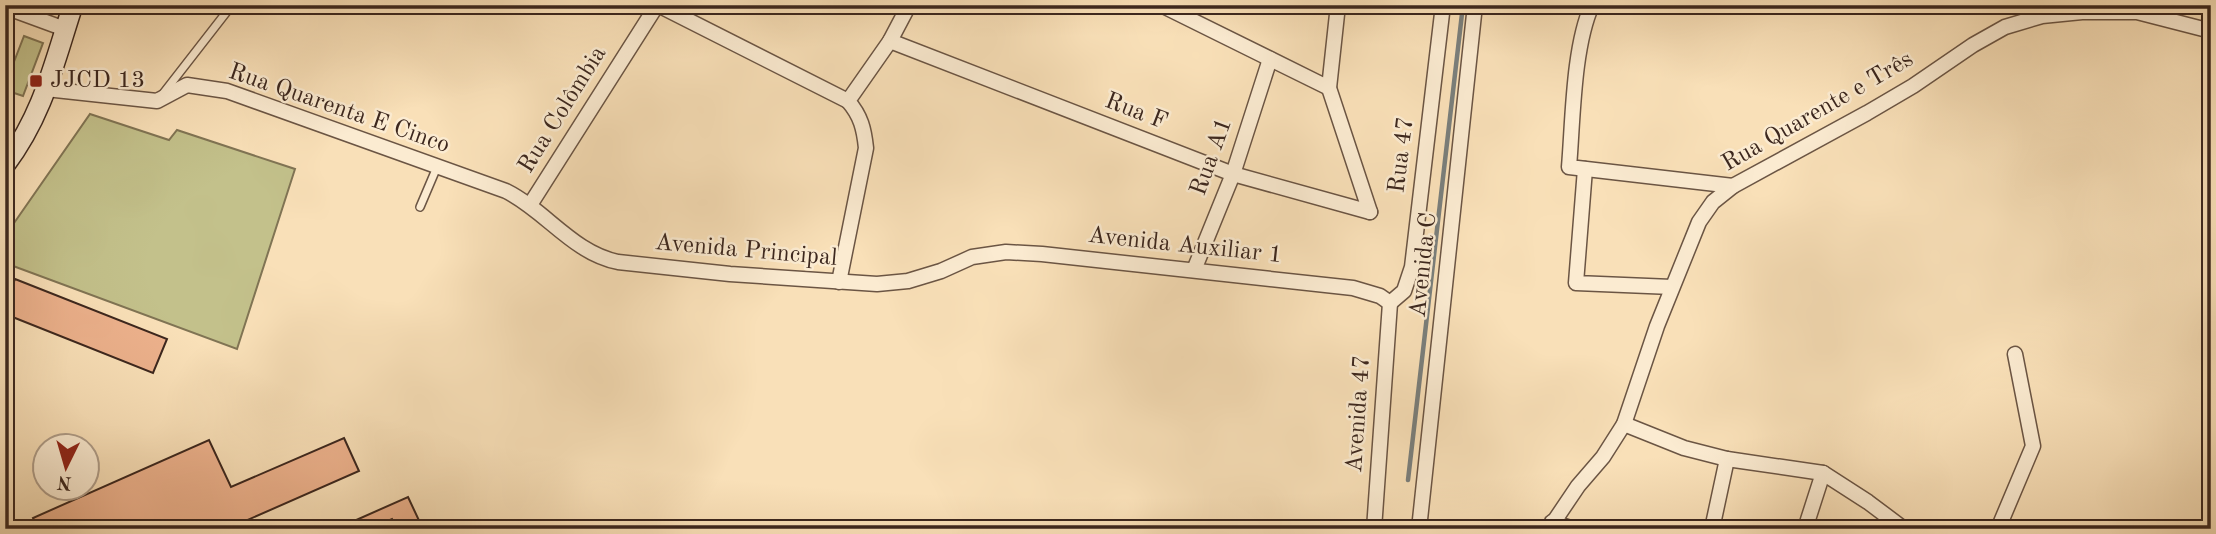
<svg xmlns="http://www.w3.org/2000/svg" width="2216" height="534" viewBox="0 0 2216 534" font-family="'Old Standard TT',serif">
	<rect width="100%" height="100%" fill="#f9e0b8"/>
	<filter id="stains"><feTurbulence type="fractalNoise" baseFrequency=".00286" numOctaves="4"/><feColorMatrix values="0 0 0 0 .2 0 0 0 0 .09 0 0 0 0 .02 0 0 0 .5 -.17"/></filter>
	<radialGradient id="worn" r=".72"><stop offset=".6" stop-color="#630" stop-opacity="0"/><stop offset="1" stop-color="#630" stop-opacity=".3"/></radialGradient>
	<g fill="#c3c18b" stroke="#807454" stroke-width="2">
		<path d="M24,36L43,43L23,96L5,90V85Z"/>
		<path d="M90,114L169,140L177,130L295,169L237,349L5,263V236Z"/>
	</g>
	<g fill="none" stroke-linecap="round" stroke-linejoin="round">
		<path stroke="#7a7f7c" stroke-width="4.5" d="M1408,480L1463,5"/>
	</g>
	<g fill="#edb28d" stroke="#3c271e" stroke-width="2">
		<path d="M15,279L167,339L153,373L5,314V303Z"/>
		<path d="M344,438L359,471L227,529H38L33,518L209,440L231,487Z"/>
		<path d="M408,497L423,529H397L392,519L369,529H336Z"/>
	</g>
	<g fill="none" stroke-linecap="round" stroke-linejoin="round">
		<g stroke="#6b5544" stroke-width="10">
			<g id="service">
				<path d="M162,95L232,5"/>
				<path d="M420,207L437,167"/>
			</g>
		</g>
		<g stroke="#6b5544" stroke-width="17">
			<g id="minor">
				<path d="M658,5L848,101"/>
				<path d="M1161,5L1329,88"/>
				<path d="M1338,5L1329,88L1370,212"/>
				<path d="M1592,5C1573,47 1573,120 1569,167L1733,186"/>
				<path d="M5,7L65,29"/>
				<path d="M890,41L1233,174L1370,212"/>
				<path d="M46,89L157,101L187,85L227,91L506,191C546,211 573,253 618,262L730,274L877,284L908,281L941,271L972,257L1006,252L1042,254L1353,288L1380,296L1390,303"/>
				<path d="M1585,169L1576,283L1672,287"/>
				<path d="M530,205L657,5"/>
				<path d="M1194,270L1233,174L1270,59"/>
				<path d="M839,282L866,148C864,129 861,116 848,101L890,41L909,5"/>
				<path d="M1390,303L1404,291L1412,267L1443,5"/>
				<path d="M1624,424L1684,448L1727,459L1823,473L1868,502L1904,529"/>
				<path d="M1552,522L1574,529"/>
				<path d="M1374,529L1390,303"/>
				<path d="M1419,529L1475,5"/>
				<path d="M1549,529L1578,486L1603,457L1624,424L1657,326L1699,222L1713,202L1733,186L1867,113L1913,86L1973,45L2005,27L2042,16L2082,12H2137L2211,31"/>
				<path d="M1712,529L1727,459"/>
				<path d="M1805,529L1823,473"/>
				<path d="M1998,529L2033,446L2015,354"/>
			</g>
		</g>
		<g stroke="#3c271e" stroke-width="22">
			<path id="secondary" d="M5,165C43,115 54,63 73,5"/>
		</g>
		<use href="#service" stroke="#fbebd1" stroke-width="7"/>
		<use href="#minor" stroke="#fbebd1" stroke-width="14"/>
		<use href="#secondary" stroke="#fbebd1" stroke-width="19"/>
	</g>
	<rect fill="#8f2418" stroke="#fbebd1" stroke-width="2.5" x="29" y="74" width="14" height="14" rx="3.5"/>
	<g text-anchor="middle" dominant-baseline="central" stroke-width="5" stroke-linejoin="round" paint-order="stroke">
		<g font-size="24" fill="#3c271e" stroke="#fbebd1" text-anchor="start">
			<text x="50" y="81">JJCD 13</text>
		</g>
		<g font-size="24" fill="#3c271e" stroke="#fbebd1">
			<text transform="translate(339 109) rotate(19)">Rua Quarenta E Cinco</text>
			<text transform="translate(563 110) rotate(-58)">Rua Colômbia</text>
			<text transform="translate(1136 112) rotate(21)">Rua F</text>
			<text transform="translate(1818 112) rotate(-30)">Rua Quarente e Três</text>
			<text transform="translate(1402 155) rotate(-83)">Rua 47</text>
			<text transform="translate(1212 157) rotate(-70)">Rua A1</text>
			<text transform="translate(1185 246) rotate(6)">Avenida Auxiliar 1</text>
			<text transform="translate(746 251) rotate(5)">Avenida Principal</text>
			<text transform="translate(1424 265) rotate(-84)">Avenida C</text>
			<text transform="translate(1359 414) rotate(-86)">Avenida 47</text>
		</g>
	</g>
	<rect width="2216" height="534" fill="none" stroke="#f9e0b8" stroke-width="28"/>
	<rect x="7" y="7" width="2202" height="520" fill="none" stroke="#3c271e" stroke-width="3.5"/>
	<rect x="14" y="14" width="2188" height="506" fill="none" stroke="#3c271e" stroke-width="2"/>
	<g transform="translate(66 467) rotate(185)"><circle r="33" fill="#fbebd1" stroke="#af9d89" stroke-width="2"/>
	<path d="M0-5L12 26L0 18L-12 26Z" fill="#8f2418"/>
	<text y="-10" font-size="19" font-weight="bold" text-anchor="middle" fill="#3c271e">N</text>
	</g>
	<rect width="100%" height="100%" filter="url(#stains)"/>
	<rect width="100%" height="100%" fill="url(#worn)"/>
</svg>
